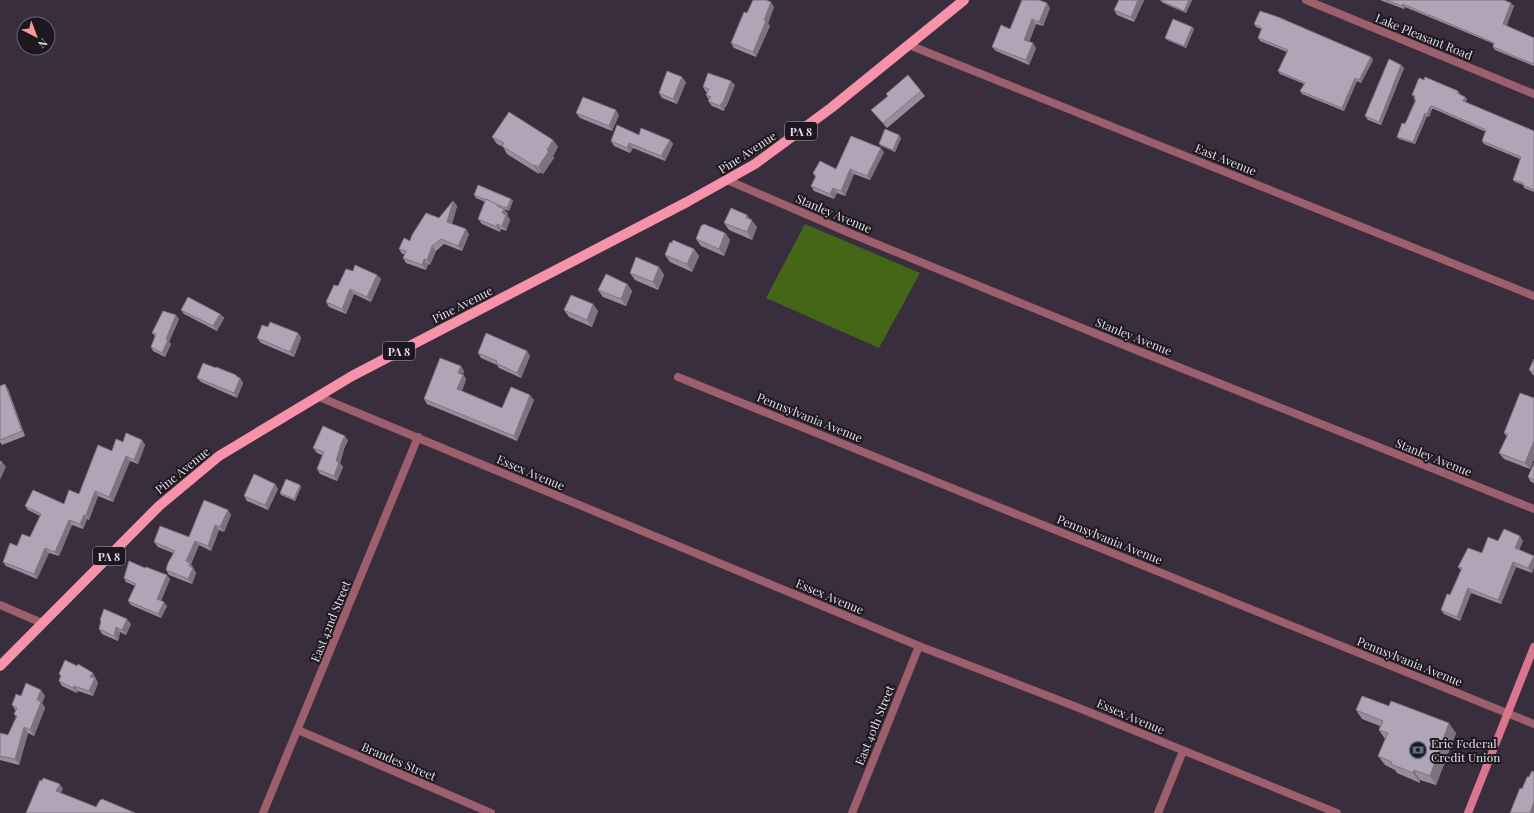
<svg xmlns="http://www.w3.org/2000/svg" width="1534" height="813" viewBox="0 0 1534 813" font-family="'Playfair Display',serif">
	<rect width="100%" height="100%" fill="#382e3d"/>
	<path fill="#456517" d="M805,224L920,273L879,348L766,298Z"/>
	<g fill="none" stroke-linecap="round" stroke-linejoin="round">
		<g stroke="#9d5e6d" stroke-width="8">
			<path d="M727,180L852,234L1126,346L1534,509"/>
			<path d="M678,377L1534,724"/>
			<path d="M317,396L919,646L1074,706L1337,813"/>
			<path d="M0,605L42,623"/>
			<path d="M298,730L491,813"/>
			<path d="M263,813L418,437"/>
			<path d="M852,813L919,646"/>
			<path d="M1158,813L1183,751"/>
		</g>
		<g stroke="#9d5e6d" stroke-width="8">
			<path d="M1306,0L1534,94"/>
			<path d="M909,45L1534,296"/>
		</g>
		<path stroke="#d9758e" stroke-width="8" d="M1468,813L1534,647"/>
		<path stroke="#f891aa" stroke-width="10" d="M0,666L159,506L219,456L352,376L687,202L755,164L831,108L964,0"/>
	</g>
	<g fill="#988d9d">
		<path d="M1144,0L1134,22L1117,15L1114,10Z"/>
		<path d="M1161,0H1192L1186,13L1163,3L1161,1Z"/>
		<path d="M1380,0H1504L1514,6L1506,26L1534,38V66L1495,50L1493,47L1494,44L1405,7L1404,9Z"/>
		<path d="M774,7L768,23L770,26L756,57L734,48L731,43L747,13Z"/>
		<path d="M1050,8L1043,26L1036,24L1029,42L1036,48L1029,65L996,51L992,47L1010,29Z"/>
		<path d="M1254,24L1371,57L1373,60L1361,83L1357,81L1344,111L1302,94L1300,91L1304,84L1280,74L1278,71L1287,52L1260,41L1258,38L1261,29L1256,27Z"/>
		<path d="M1192,27L1194,29L1186,48L1167,40L1165,38Z"/>
		<path d="M1401,65L1404,68L1381,125L1368,120L1365,116Z"/>
		<path d="M1424,80L1458,91L1460,94H1459L1465,97L1467,99L1465,102L1534,131V192L1524,188L1523,185L1515,182L1513,180L1520,159L1484,144L1482,141L1486,132L1434,109H1432L1429,117L1427,116L1415,144L1399,139L1397,137L1405,124L1415,101L1414,99L1415,98L1412,95Z"/>
		<path d="M686,82L677,104L662,98L659,93Z"/>
		<path d="M735,85L726,107L725,106L724,111L712,106L708,101L709,100L706,95L707,92H706L703,87Z"/>
		<path d="M921,91L925,96L887,128L871,110Z"/>
		<path d="M576,113L619,115L612,131L580,118Z"/>
		<path d="M639,135L670,140L673,144L665,161L633,148L630,153L614,146L611,141Z"/>
		<path d="M492,137L553,140L558,147L553,156L554,158L543,174L540,172L539,174L507,154L503,147L497,144Z"/>
		<path d="M901,138L895,152L881,146L879,144Z"/>
		<path d="M884,152L870,180L854,174L845,196L837,193L834,199L814,191L811,186L815,177L813,173L836,169Z"/>
		<path d="M474,195L511,199L513,201L509,211L499,207L504,209L508,214L507,215L510,220L506,231L501,229L500,232L482,224L478,219L485,202L476,198Z"/>
		<path d="M453,201L457,206L452,224L469,234L462,251L444,244L436,251L430,265L428,264L426,270L406,263L403,258L405,254H402L399,249L410,241L439,218Z"/>
		<path d="M750,219L757,227L752,240L729,230L724,223Z"/>
		<path d="M725,233L730,240L724,256L701,246L696,239Z"/>
		<path d="M694,249L699,256L692,272L670,262L665,255Z"/>
		<path d="M659,267L664,275L658,290L635,280L630,273Z"/>
		<path d="M353,271L377,275L381,279L371,302L354,294L346,314L329,307L326,302L338,286Z"/>
		<path d="M627,284L632,291L626,306L603,297L598,290Z"/>
		<path d="M593,304L598,311L592,327L569,317L564,310Z"/>
		<path d="M181,310L220,314L224,318L217,331L184,314Z"/>
		<path d="M179,319L169,342L171,344L165,357L153,351L151,347L155,336L152,333Z"/>
		<path d="M268,327L298,333L301,338L294,357L261,343L257,338Z"/>
		<path d="M527,351L530,356L521,378L499,368L497,365L481,358L478,353Z"/>
		<path d="M1534,359V376L1529,370Z"/>
		<path d="M464,371L463,374L466,379L462,391L502,408L534,400L517,441L427,404L424,399Z"/>
		<path d="M197,378H240L243,383L237,398L201,382Z"/>
		<path d="M0,386L8,389L25,436L2,445L0,442Z"/>
		<path d="M1534,398V459L1530,469L1504,459L1499,453L1507,437L1504,433Z"/>
		<path d="M142,440L145,445L138,464L130,461L113,502L98,496L89,520L87,519L83,529L72,525L59,556L49,553L37,579L6,566L3,562L17,546L30,537L40,516L28,510L25,506L64,504L79,494L112,451L123,442Z"/>
		<path d="M348,440L344,449L340,463L343,467L337,481L320,474L317,469L322,455L317,453L313,448Z"/>
		<path d="M1534,463V483L1531,482L1528,477Z"/>
		<path d="M275,484L278,489L268,510L247,501L244,496Z"/>
		<path d="M300,485L301,487L295,501L281,495L280,493Z"/>
		<path d="M228,510L231,515L224,532L219,530L211,551L199,545L191,564L196,573L192,584L169,575L166,570L173,553L158,547L154,542L189,537Z"/>
		<path d="M1498,541H1523L1519,550L1534,556V567L1532,573L1516,567L1501,604L1471,593L1460,621L1444,614L1441,610L1450,595L1461,570L1458,567L1482,553Z"/>
		<path d="M124,578L170,579L161,601L167,606L161,618L131,605L128,601L135,586L126,582Z"/>
		<path d="M100,620L131,624L126,635L120,632L118,641L102,634L99,629L101,622Z"/>
		<path d="M59,674L96,678V679L98,683L93,696L78,691L77,693L62,686L59,681L61,676Z"/>
		<path d="M21,696H45L42,703L45,708L34,736L28,733L19,765L0,760V733L8,735L16,717L14,714L16,711L12,705Z"/>
		<path d="M1356,710L1456,733L1436,785L1420,780V783L1397,773L1395,770L1385,765L1378,756L1385,739L1379,730L1380,726L1362,719Z"/>
	</g>
	<g fill="#7c7380">
		<path d="M1138,0H1144L1134,22L1131,17Z"/>
		<path d="M1189,0H1192L1186,13L1184,11Z"/>
		<path d="M771,2L774,7L768,23L770,26L756,57L753,52L764,20Z"/>
		<path d="M1047,3L1050,8L1043,26L1039,22Z"/>
		<path d="M1511,3L1514,6L1506,28L1503,24Z"/>
		<path d="M1403,4L1405,7L1404,9L1402,6Z"/>
		<path d="M1032,19L1036,24L1028,45L1024,40Z"/>
		<path d="M1192,27L1194,29L1186,48L1184,46Z"/>
		<path d="M1033,43L1036,48L1029,65L1026,60Z"/>
		<path d="M1371,57L1373,60L1361,83L1359,80Z"/>
		<path d="M1401,65L1404,68L1381,125L1379,122Z"/>
		<path d="M682,77L686,82L677,104L673,99Z"/>
		<path d="M1355,78L1357,81L1344,111L1342,108Z"/>
		<path d="M731,81L735,85L726,107L723,102Z"/>
		<path d="M1465,97L1467,99L1465,104L1463,101Z"/>
		<path d="M722,102L725,106L724,111L720,106Z"/>
		<path d="M1430,107L1432,109L1429,117L1427,114Z"/>
		<path d="M616,110L619,115L612,131L609,126Z"/>
		<path d="M1425,113L1427,116L1415,144L1413,142Z"/>
		<path d="M899,135L901,138L895,152L893,150Z"/>
		<path d="M553,140L558,147L553,156L554,158L543,174L538,167Z"/>
		<path d="M670,140L673,144L665,161L661,156Z"/>
		<path d="M629,143L633,148L630,153L627,148Z"/>
		<path d="M881,148L884,152L870,180L867,176Z"/>
		<path d="M535,165L540,172L539,174L534,166Z"/>
		<path d="M850,169L854,174L845,196L841,191Z"/>
		<path d="M833,188L837,193L834,199L830,194Z"/>
		<path d="M511,199L513,201L509,211L507,208Z"/>
		<path d="M453,201L457,206L451,227L447,222Z"/>
		<path d="M504,209L508,214L507,215L510,220L506,231L502,226V213Z"/>
		<path d="M747,215L757,227L752,240L747,232L746,218Z"/>
		<path d="M497,224L501,229L500,232L497,227Z"/>
		<path d="M466,229L469,234L462,251L458,246Z"/>
		<path d="M725,233L730,240L724,256L719,249Z"/>
		<path d="M432,246L436,251L430,265L427,260Z"/>
		<path d="M694,249L699,256L692,272L687,264Z"/>
		<path d="M424,259L428,264L426,270L422,265Z"/>
		<path d="M659,267L664,275L658,290L653,282Z"/>
		<path d="M377,275L381,279L371,302L367,297Z"/>
		<path d="M627,284L632,291L626,306L621,299Z"/>
		<path d="M350,289L354,294L346,314L342,309Z"/>
		<path d="M593,304L598,311L592,327L587,320Z"/>
		<path d="M220,314L224,318L217,331L213,326Z"/>
		<path d="M176,315L179,319L169,342L171,344L165,357L162,353L166,339Z"/>
		<path d="M298,333L301,338L294,357L290,352Z"/>
		<path d="M527,351L530,356L521,378L517,373Z"/>
		<path d="M461,366L464,371L461,378L458,373Z"/>
		<path d="M236,375L239,379L240,378L243,383L237,398L234,393Z"/>
		<path d="M463,375L466,379L461,394L457,389Z"/>
		<path d="M5,384L8,389L25,436L22,431Z"/>
		<path d="M530,395L534,400L517,441L514,436Z"/>
		<path d="M345,436L348,440L344,449L340,463L343,467L337,481L334,476L336,461L341,444Z"/>
		<path d="M142,440L145,445L138,464L134,460Z"/>
		<path d="M1534,441V459L1530,469L1525,463Z"/>
		<path d="M126,456L130,461L113,502L109,497Z"/>
		<path d="M2,462L6,467L0,480V467Z"/>
		<path d="M275,484L278,489L268,510L265,505Z"/>
		<path d="M300,485L301,487L295,501L294,499Z"/>
		<path d="M95,491L98,496L89,520L86,515Z"/>
		<path d="M228,510L231,515L224,532L220,527Z"/>
		<path d="M84,515L87,519L83,529L80,524Z"/>
		<path d="M69,520L72,525L59,556L55,552Z"/>
		<path d="M215,525L219,530L211,551L208,546Z"/>
		<path d="M1520,536L1523,541L1518,552L1515,548Z"/>
		<path d="M195,541L199,545L191,564L196,573L192,584L188,579L189,566L186,561Z"/>
		<path d="M45,548L49,553L37,579L34,574Z"/>
		<path d="M1534,556V567L1532,573L1528,568Z"/>
		<path d="M1513,562L1516,567L1501,604L1498,600Z"/>
		<path d="M167,575L170,579L160,603L157,599Z"/>
		<path d="M1468,588L1471,593L1460,621L1457,617Z"/>
		<path d="M164,602L167,606L161,618L158,614Z"/>
		<path d="M127,619L131,624L126,635L122,630Z"/>
		<path d="M116,627L120,632L118,641L114,636Z"/>
		<path d="M93,673L96,678V679L98,683L93,696L89,691L90,677Z"/>
		<path d="M74,686L78,691L77,693L73,688Z"/>
		<path d="M41,690L45,696L42,703L45,708L34,736L30,730L37,700Z"/>
		<path d="M1449,723L1456,733L1436,785L1430,776Z"/>
		<path d="M24,727L28,733L19,765L15,759Z"/>
		<path d="M1414,770L1420,780V783L1413,773Z"/>
		<path d="M60,784L63,789L59,796L56,791Z"/>
		<path d="M1534,802V813H1530Z"/>
	</g>
	<g fill="#b1a4b7" stroke="#7c7380">
		<path d="M753,0H766L771,2L764,20L766,21L753,52L731,43L744,12L747,13Z"/>
		<path d="M1022,0H1039L1047,3L1039,22L1032,19L1024,40L1033,43L1026,60L992,47L1001,25L1010,29Z"/>
		<path d="M1119,0H1138L1131,17L1114,10Z"/>
		<path d="M1161,0H1189L1184,11L1161,1Z"/>
		<path d="M1386,0H1504L1511,3L1503,24L1534,38V64L1516,57L1493,47L1494,43L1476,35L1403,4L1402,6Z"/>
		<path d="M1260,11L1278,17L1371,57L1359,80L1355,78L1342,108L1300,91L1305,83L1278,71L1288,50L1258,38L1262,28L1254,24Z"/>
		<path d="M1173,19L1192,27L1184,46L1165,38Z"/>
		<path d="M1389,59L1401,65L1379,122L1365,116Z"/>
		<path d="M667,71L682,77L673,99L659,93Z"/>
		<path d="M708,73L731,81L723,102H722L720,106L708,101L711,97L706,95L709,89L703,87Z"/>
		<path d="M908,75L921,91L883,123L871,110L888,96L886,94Z"/>
		<path d="M1425,77L1458,91L1457,93L1465,97L1463,101L1534,131V190L1523,185V183L1513,180L1521,157L1482,141L1486,130L1432,106L1430,107L1427,114L1425,113L1413,142L1397,137L1402,123L1405,124L1416,100L1414,99L1415,96L1412,95L1419,78L1424,80Z"/>
		<path d="M583,97L616,110L609,126L576,113Z"/>
		<path d="M509,112L553,140L547,150L549,151L538,167L535,165L534,166L502,146L504,143L492,137Z"/>
		<path d="M617,125L639,135L641,128L670,140L661,156L629,143L627,148L611,141Z"/>
		<path d="M885,129L899,135L893,150L879,144Z"/>
		<path d="M851,136L881,148L867,176L850,169L841,191L833,188L830,194L811,186L816,176L813,173L820,161L836,169Z"/>
		<path d="M478,185L511,199L507,208L495,204L486,199V200L474,195Z"/>
		<path d="M486,199L498,205L497,206L504,209L502,213L506,215L502,226L497,224V227L478,219Z"/>
		<path d="M453,201L447,222L466,229L458,246L441,239L432,246L427,260L424,259L422,265L403,258L406,251L399,249L404,238L410,241L412,235L426,213L439,218Z"/>
		<path d="M731,208L747,215L746,218L752,220L747,232L724,223Z"/>
		<path d="M704,224L725,233L719,249L696,239L701,226Z"/>
		<path d="M673,240L694,249L687,264L665,255L670,242L672,243Z"/>
		<path d="M636,257L659,267L653,282L630,273Z"/>
		<path d="M355,265L377,275L367,297L350,289L342,309L326,302L334,285L338,286L346,269L353,271Z"/>
		<path d="M606,274L627,284L621,299L598,290Z"/>
		<path d="M571,295L593,304L587,320L564,310Z"/>
		<path d="M188,297L220,314L213,326L181,310Z"/>
		<path d="M163,311L176,315L166,339L168,340L162,353L151,347L156,334L152,333Z"/>
		<path d="M270,322L298,333L290,352L257,338L262,325L268,327Z"/>
		<path d="M486,333L527,351L517,373L496,363L497,361L478,353Z"/>
		<path d="M440,358L461,366L458,373L463,375L457,389L502,408L511,387L530,395L514,436L424,399Z"/>
		<path d="M1534,359V372L1529,370Z"/>
		<path d="M203,363L216,368V367L236,375V376L240,378L234,393L197,378Z"/>
		<path d="M5,384L22,431L0,440V386Z"/>
		<path d="M1520,393L1534,398V441L1525,463L1499,453L1508,434L1504,433Z"/>
		<path d="M323,426L345,436L341,444L336,461L339,462L334,476L317,469L324,452L313,448Z"/>
		<path d="M126,433L142,440L134,460L126,456L109,497L95,491L86,515H84L80,524L69,520L55,552L45,548L34,574L3,562L10,543L17,546L22,534L30,537L41,514L25,506L33,490L64,504L69,490L79,494L98,445L112,451L116,439L123,442Z"/>
		<path d="M0,461L2,462L0,467Z"/>
		<path d="M1534,463V480L1528,477Z"/>
		<path d="M254,474L275,484L265,505L244,496Z"/>
		<path d="M286,479L300,485L294,499L280,493Z"/>
		<path d="M204,500L228,510L220,527L215,525L208,546L195,541L186,561L190,563L189,566L193,568L188,579L166,570L168,563L175,551L154,542L160,526L189,537Z"/>
		<path d="M1504,529L1520,536L1515,548L1534,556L1528,568L1513,562L1498,600L1468,588L1457,617L1441,610L1447,594L1450,595L1462,568L1458,567L1468,548L1482,553L1488,537L1498,541Z"/>
		<path d="M129,561L145,568L146,567L167,575L157,599L164,602L158,614L128,601L136,584L124,578Z"/>
		<path d="M104,609L127,619L122,630L116,627L114,636L99,629L101,621L100,620Z"/>
		<path d="M65,660L77,666L78,664L93,673L90,677L95,678L89,691L74,686L73,688L59,681L61,675L59,674Z"/>
		<path d="M26,683L41,690L37,700L41,702L30,730L24,727L15,759L0,756V733L8,735L17,716L14,714L17,708L12,705L16,694L21,696Z"/>
		<path d="M1362,696L1389,706L1391,701L1449,723L1430,776L1414,770L1413,773L1391,764L1392,762L1378,756L1388,733L1379,730L1383,721L1356,710Z"/>
		<path d="M1532,771L1534,772V802L1530,813H1510L1520,788L1522,789L1527,777H1529Z"/>
		<path d="M43,778L60,784L56,791L96,807L100,800H101L102,799L135,813H26L40,780L42,781Z"/>
	</g>
	<defs>
		<g id="bank-ring" transform="scale(0.9)"><circle r="9.5" fill="#1d181f" stroke="#5c6f8a" stroke-width="1.5"/><path d="M-6-4H6V4H-6ZM0-2.3a2.3 2.3 0 1 0 0 4.6a2.3 2.3 0 1 0 0-4.6Z" fill="#5c6f8a"/></g>
	</defs>
	<g fill-rule="evenodd">
		<use href="#bank-ring" x="1418" y="750"/>
	</g>
	<g text-anchor="middle" dominant-baseline="central" stroke-width="4" stroke-linejoin="round" paint-order="stroke">
		<g fill="#1d181f" stroke="#a9a3ac" stroke-width="1">
			<rect x="785" y="122" width="32" height="18" rx="3"/>
			<rect x="383" y="342" width="32" height="18" rx="3"/>
			<rect x="93" y="547" width="32" height="18" rx="3"/>
		</g>
		<g font-size="11" font-weight="bold" fill="#e5dee9">
			<text x="801" y="131">PA 8</text>
			<text x="399" y="351">PA 8</text>
			<text x="109" y="556">PA 8</text>
		</g>
		<g font-size="12" fill="#e5dee9" stroke="#1d181f">
			<text transform="translate(1424 36) rotate(22)">Lake Pleasant Road</text>
			<text transform="translate(747 152) rotate(-33)">Pine Avenue</text>
			<text transform="translate(1226 159) rotate(22)">East Avenue</text>
			<text transform="translate(834 213) rotate(23)">Stanley Avenue</text>
			<text transform="translate(462 304) rotate(-27)">Pine Avenue</text>
			<text transform="translate(1134 336) rotate(22)">Stanley Avenue</text>
			<text transform="translate(810 417) rotate(22)">Pennsylvania Avenue</text>
			<text transform="translate(1434 457) rotate(22)">Stanley Avenue</text>
			<text transform="translate(182 470) rotate(-39)">Pine Avenue</text>
			<text transform="translate(531 472) rotate(23)">Essex Avenue</text>
			<text transform="translate(1110 539) rotate(22)">Pennsylvania Avenue</text>
			<text transform="translate(830 596) rotate(23)">Essex Avenue</text>
			<text transform="translate(330 621) rotate(-68)">East 42nd Street</text>
			<text transform="translate(1410 661) rotate(22)">Pennsylvania Avenue</text>
			<text transform="translate(1131 716) rotate(23)">Essex Avenue</text>
			<text transform="translate(874 725) rotate(-68)">East 40th Street</text>
			<text transform="translate(399 761) rotate(23)">Brandes Street</text>
		</g>
		<g font-size="12" fill="#e5dee9" stroke="#1d181f" text-anchor="start">
			<text x="1431" y="743">Erie Federal<tspan x="1431" dy="14">Credit Union</tspan></text>
		</g>
	</g>
	<g transform="translate(36 36) rotate(138)"><circle r="19" fill="#1d181f" stroke="#6d6770"/>
	<path d="M0-3L7 15L0 10L-7 15Z" fill="#f59b9a"/>
	<text y="-6" font-size="11" font-weight="bold" text-anchor="middle" fill="#e5dee9">N</text>
	</g>
</svg>
